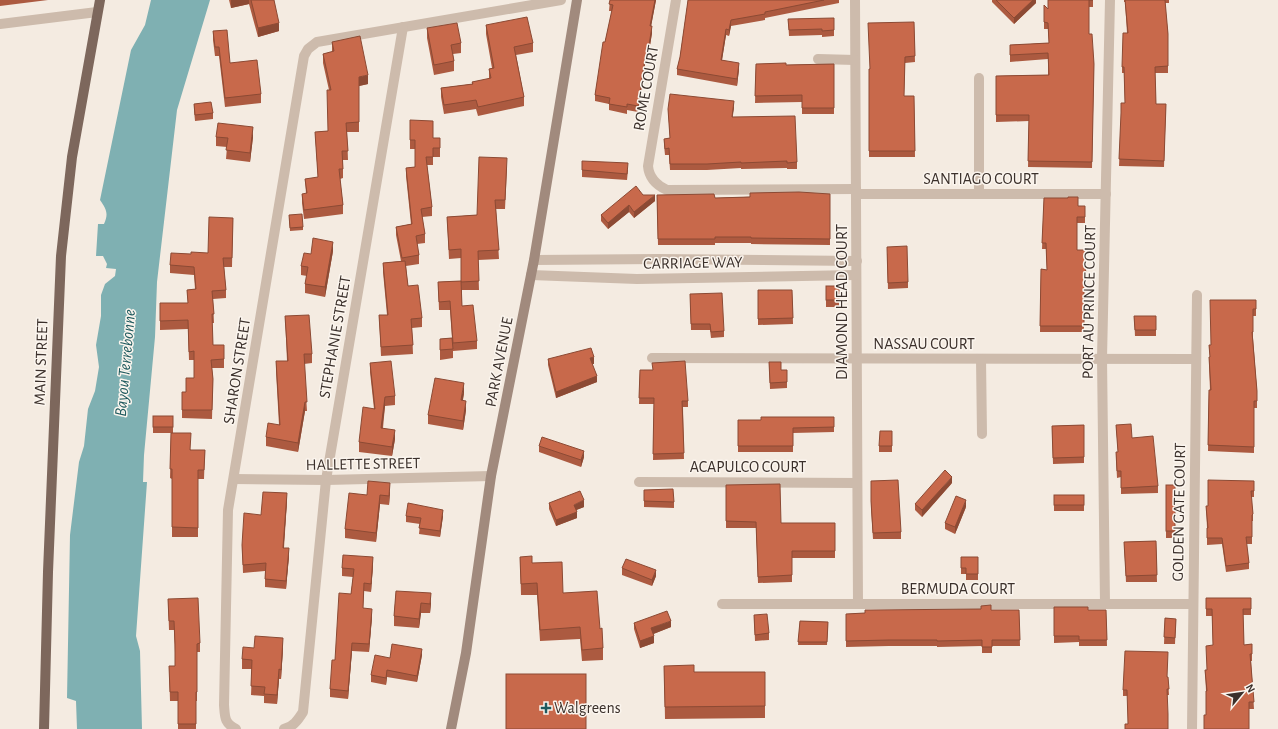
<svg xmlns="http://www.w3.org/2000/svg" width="1278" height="729" viewBox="0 0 1278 729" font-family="'Alegreya Sans',sans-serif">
	<rect width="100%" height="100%" fill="#f4ebe1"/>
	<path fill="#7fb0b2" d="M151,0H210L177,110L157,282L155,337L144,455L143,482H147L136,636L140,651L142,729H77L76,701L67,698L70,535L79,462L84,446L88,409L95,391L99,367L96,345L101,316V295L105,284L115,276L116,269L106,268L107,264L103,256H96L98,224H104C109,213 106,209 100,200L131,50L145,25Z"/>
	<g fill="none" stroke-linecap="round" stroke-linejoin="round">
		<g stroke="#cdbbac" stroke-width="10">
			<path d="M676,0L648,166C649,178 656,185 667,190L856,189"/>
			<path d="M855,0L858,604"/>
			<path d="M0,24L97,12"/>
			<path d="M818,59L855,60"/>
			<path d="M979,78V194"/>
			<path d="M856,194H1106"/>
			<path d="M534,260L658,259L857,261"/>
			<path d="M531,275L637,279L856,275"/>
			<path d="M652,358L1196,359"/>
			<path d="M981,359L982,434"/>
			<path d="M234,479L326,480L491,476"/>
			<path d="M639,482L857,483"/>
			<path d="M722,604H1193"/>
			<path d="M1105,604L1102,358L1110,0"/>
			<path d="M236,729C224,723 225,717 224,705L228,510L304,56L308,49L317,42L561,0"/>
			<path d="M284,729C293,727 298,720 303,712L326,480L403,27"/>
			<path d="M1192,729L1197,295"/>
		</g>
		<path stroke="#a18a7d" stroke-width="10" d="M451,729L466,653L491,476L534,260L577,0"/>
		<path stroke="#7d675c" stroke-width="10" d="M44,729L48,572L61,256L72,157L100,0"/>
	</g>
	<g fill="#ac5a40">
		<path d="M0,0H48L0,6Z"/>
		<path d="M229,0H274L279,31L258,37L249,4L231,8Z"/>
		<path d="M610,0H656L651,26L652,33L647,64H645L638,112L627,110V114L609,110V104L595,101V95L605,42L612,11H609Z"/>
		<path d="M688,0H839V3L765,18V20L731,26L729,36L726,35L722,60L739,69L737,86L677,75V69L680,57Z"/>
		<path d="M992,0H1036V3L1014,24L992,2Z"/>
		<path d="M1048,0H1093V7H1089V34L1094,64L1092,168L1028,167L1029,121L996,122V76L1048,75V59L1010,62V45L1049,43L1048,29H1044V5L1048,9Z"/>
		<path d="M1124,0H1169V3H1165L1168,34V73H1155L1156,104H1166L1164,167L1119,166L1121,120V103H1125L1124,73H1122V67L1127,33L1125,2H1124Z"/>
		<path d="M788,19L834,30V36L822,37V35L789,36Z"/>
		<path d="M914,22L915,62L905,63L904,96H914L915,157H869V69H870Z"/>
		<path d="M486,25L533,43V52L516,55L524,97V106L478,116L476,109L444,114L441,97V88L472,84V82L489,79V69L492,68L486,34Z"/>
		<path d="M427,28L461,43V53L453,54L454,61V71L434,75L427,38Z"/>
		<path d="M213,31L230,63L261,94V103L225,107L219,56H215L213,40Z"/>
		<path d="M332,42L368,84L359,86V132H347L348,160H343V178L340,179L343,205V214L304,219L302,203V194H306L305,179L318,178L315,132L328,131L329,90L323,63V54L332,52Z"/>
		<path d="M756,64L786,65L834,64V114H802V102L755,103Z"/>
		<path d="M194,104L213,113V119L195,121L194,110Z"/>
		<path d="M734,107L732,117L797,162V169H787V168L741,169V168L707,170H670L669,155H665L664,145V139L670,138L668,109Z"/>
		<path d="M410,120L433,138H440V157H433V165H427L432,207V216L422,217L425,234V243L417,244L419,255V264L406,266L408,286L422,318V327L412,328L413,354L381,356L379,315H387L383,272V263L401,261L396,235V227L411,224L406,176V168L415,167V149H410Z"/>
		<path d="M216,137H253L250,162L226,159L227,147L216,146Z"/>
		<path d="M507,167L505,209H496L499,259L478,260L479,290H462V306L477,341V349L453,351V358L440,360V339L452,338L450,310H439L438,282L461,281V258L449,259L447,217L477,215Z"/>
		<path d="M582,170H628L627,180L582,177Z"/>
		<path d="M830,194V245L751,244V243H715V245H658L657,195L715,198Z"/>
		<path d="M643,195L655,201L634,218L629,212L608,229L601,221V215Z"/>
		<path d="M1044,198L1078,206H1085V223H1077V250H1085L1086,287H1084V332H1040L1041,269L1047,270L1046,249H1042Z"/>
		<path d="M233,218L232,267H224L226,290V298L213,299L214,323H212L213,345H224V368H212L213,379L212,419L182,418V392H186L194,378V360H189L188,329L160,330V303H188L187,290L195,289L194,275L170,273V265L191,254L208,253Z"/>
		<path d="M289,218L303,227V230L290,231Z"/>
		<path d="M333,251L325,297L305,293V284L307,276L301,275V266L311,254Z"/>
		<path d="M887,253L908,282V288L888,289Z"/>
		<rect x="826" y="286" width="13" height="21"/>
		<path d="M758,290H792L793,324L758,325Z"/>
		<path d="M690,294L724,331V337L711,338L710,330H691Z"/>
		<path d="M1256,300V316H1253V338L1257,391V408H1254V453L1208,451L1209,390H1210L1209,364V357H1210L1209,345H1211Z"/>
		<path d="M285,316L312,354V363L304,364L307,411H305L298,452L266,446V437L279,425L276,371V361H287Z"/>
		<path d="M1134,316H1156V336H1135Z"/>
		<path d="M548,359L594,364H592L597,382L556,398L548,365Z"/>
		<path d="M769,362L781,370H787V388L770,389Z"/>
		<path d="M370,363L395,396V405L385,406L383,428L395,439L392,456L359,452V442L374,409L370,372Z"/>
		<path d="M640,370H652L688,401V407H683L684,459L653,460L654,404H639Z"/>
		<path d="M464,393L463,400L466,410L463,430L428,424V415Z"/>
		<path d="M153,416H173V433L191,450H205L204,479H198V537H172V479L170,478L171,433H153Z"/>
		<path d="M834,417V432L793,433V452H738V420H761Z"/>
		<path d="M1084,425V463L1053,464L1052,426Z"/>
		<path d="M1116,425L1132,438L1158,486V493L1121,494V477L1117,478L1116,458V452H1118Z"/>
		<path d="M892,431V452H879V446Z"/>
		<path d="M539,446L584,457L581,467L539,452Z"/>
		<path d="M871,481L901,532V539H873L871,507Z"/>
		<path d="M1254,481V497H1251L1253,514V521H1252V544H1246L1249,563V569L1226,572L1222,544L1207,545V528L1206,506H1208Z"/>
		<path d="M952,483L922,517L915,510V504Z"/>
		<path d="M726,485L781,523H835V558H792V582L758,583L756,528H726Z"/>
		<rect x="1166" y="485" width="9" height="53"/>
		<path d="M644,490L674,502V508L644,507Z"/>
		<path d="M390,492L389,505L380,504L376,542L345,538V529L367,495Z"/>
		<rect x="1054" y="495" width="30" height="16"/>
		<path d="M287,501L284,548L289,556L286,589L265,587V571L243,573L242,545L261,515Z"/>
		<path d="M549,503L584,507L576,510L577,518L556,526L549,509Z"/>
		<path d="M966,507L955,534L945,529V523Z"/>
		<path d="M406,516H443L440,537L419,534L420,524L406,522Z"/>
		<path d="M1156,541L1157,582H1126L1124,542Z"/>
		<path d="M520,557L532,563L600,629L603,648V660L582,661L580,639L540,641L537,595H521Z"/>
		<path d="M961,557H978V580H966V574H961Z"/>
		<path d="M373,565L371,592L364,591L363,608L372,617L369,652L352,651L348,699L330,697V689L335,660L351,594L353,577L342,576V568Z"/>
		<path d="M622,568L656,576L652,586L622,575Z"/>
		<path d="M396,591L431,603L430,613H421L419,628L394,626V616Z"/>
		<path d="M1206,598H1251V615H1243L1244,645L1252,644V661H1251L1254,709H1249L1206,715V691L1205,670H1207L1213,645L1212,616H1206Z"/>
		<path d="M168,599L200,643V652H197V701H196V729H178V701H170L169,666H175V653L174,630H169Z"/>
		<path d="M1054,607L1088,610H1106L1107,646H1079V642L1054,643Z"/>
		<path d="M981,609L991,610H1019L1020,646H992V653H982V646L937,647V646H889L846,647V614Z"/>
		<path d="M754,615L769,633V640L755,641Z"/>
		<path d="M1165,618L1176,619L1175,644H1164Z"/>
		<path d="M800,621L828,622L827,645H798Z"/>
		<path d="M634,623L671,627L653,634L654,643L640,648L634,629Z"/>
		<path d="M254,648H283L281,679H279L277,704L264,703V696L251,695L252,669H242V659Z"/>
		<path d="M422,655L417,682L387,677L386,685L371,682V675L390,658Z"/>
		<path d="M664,666L694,672H765V718L665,719Z"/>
		<path d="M1168,677L1169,695L1123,696V690Z"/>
	</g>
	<g fill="#8c4a34">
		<path d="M231,0H249V4L231,8Z"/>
		<path d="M655,0H656L650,32V26Z"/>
		<path d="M1033,0H1036V3L1014,24V18Z"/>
		<path d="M731,20V26L729,36V30Z"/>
		<path d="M279,23V31L258,37V28Z"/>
		<path d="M652,26V33L647,64V58Z"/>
		<path d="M726,29V35L721,66V60Z"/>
		<path d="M645,58V64L638,112V106Z"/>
		<path d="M739,63V69L737,86V79Z"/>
		<path d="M368,75V84L359,86V77Z"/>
		<path d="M734,101V107L732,123V117Z"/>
		<path d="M253,127V137L250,162V153Z"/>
		<path d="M655,195V201L634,218V212Z"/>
		<path d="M629,205V212L608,229V223Z"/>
		<path d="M333,242V251L325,297V287Z"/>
		<path d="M594,357V364H590V358Z"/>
		<path d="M597,376V382L556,398V392Z"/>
		<path d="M464,383V393L461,409V400Z"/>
		<path d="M385,397V406L381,437V428Z"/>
		<path d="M466,401V410L463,430V421Z"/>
		<path d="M305,402V411L298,452V443Z"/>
		<path d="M395,430V439L392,456V447Z"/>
		<path d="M584,451V457L581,467V460Z"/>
		<path d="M952,477V483L922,517V510Z"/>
		<path d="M390,483V492L389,505V496Z"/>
		<path d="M287,493V501L283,555V548Z"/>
		<path d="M380,495V504L376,542V533Z"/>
		<path d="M584,500V507L574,511V505Z"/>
		<path d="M966,500V507L955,534V527Z"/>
		<path d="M443,510V516L440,537V531Z"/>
		<path d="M577,512V518L556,526V520Z"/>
		<path d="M289,548V556L286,589V581Z"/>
		<path d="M373,557V565L371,592V584Z"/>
		<path d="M656,570V576L652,586V580Z"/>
		<path d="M431,593V603L430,613V604Z"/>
		<path d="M421,603V613L419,628V619Z"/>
		<path d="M372,609V617L369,652V644Z"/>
		<path d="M671,621V627L651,635V628Z"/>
		<path d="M654,636V643L640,648V641Z"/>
		<path d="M283,638V648L281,679V670Z"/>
		<path d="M352,643V651L348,699V691Z"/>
		<path d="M422,649V655L417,682V676Z"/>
		<path d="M279,669V679L277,704V695Z"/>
		<path d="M387,670V677L386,685V678Z"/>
	</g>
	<g fill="#c8694b" stroke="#8c4a34">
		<path d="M251,0H274L279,23L258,28Z"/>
		<path d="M610,0H655L650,26H652L647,58H645L638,106L627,104V107L609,104L610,98L595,95L603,42H605L613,5L609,4Z"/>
		<path d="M688,0H824L765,12V14L731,20L729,30L726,29L721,60L739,63L737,79L677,69L680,57Z"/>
		<path d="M996,0H1033L1014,18Z"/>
		<path d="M1048,0H1093H1089V34H1092L1094,64L1092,162L1028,161L1029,115H996V76L1049,75L1048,53L1010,55V45L1049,43L1048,23L1044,22V5L1048,9Z"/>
		<path d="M1125,0H1165L1168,34V66L1155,67L1156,104H1166L1164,161L1119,159L1121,113V103H1125L1124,67H1122L1123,33H1128Z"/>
		<path d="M527,17L533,43L514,47L524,97L478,107L476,100L444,105L441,88L473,84L472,82L491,78L489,69L494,68L486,25Z"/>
		<path d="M834,18V30L822,31V29L789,30L788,19Z"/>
		<path d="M914,22L915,56L905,57L904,96H914L915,151H869V69H870L868,23Z"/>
		<path d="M457,23L461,43L451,45L454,61L434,65L427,28Z"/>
		<path d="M227,30L230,63L257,60L261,94L225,98L219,47H215L213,31Z"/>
		<path d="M360,36L368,75L359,77V122L346,123L348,151H342L343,169H339L343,205L304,210L302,194L307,193L305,179L318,177L315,132L328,131L327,90H331L323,54L334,51L332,42Z"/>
		<path d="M786,63V65L834,64V108H802V95L755,96L756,64Z"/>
		<path d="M670,94L734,101L732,117L795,116L797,162L787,163V161L741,163V162L707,164H670L669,148L665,149L664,139L670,138L668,109Z"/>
		<path d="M211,102L213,113L195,115L194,104Z"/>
		<path d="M410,120L433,121V138H440V148H433V157H426L432,207L421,209L425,234L416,236L419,255L402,258L396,227L412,224L406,168L415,167V140H410Z"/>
		<path d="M218,123L253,127L250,153L226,150L228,138L216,137Z"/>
		<path d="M479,157L507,158L505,200H495L499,250L478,251L479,281L461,282V249L449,250L447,217L477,215Z"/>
		<path d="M582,161L628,163L627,174L582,170Z"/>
		<path d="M636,186L643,195H655L634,212L629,205L608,223L601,215Z"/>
		<path d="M799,192L830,194V239L751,238V237H715V239H658L657,195L714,194L715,198L750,197V193Z"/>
		<path d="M1068,197H1078V206H1085V217H1077V250H1085L1086,281H1084V326H1040L1041,269L1047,270L1046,243H1042L1044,198H1068Z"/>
		<path d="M302,214L303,227L290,228L289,215Z"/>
		<path d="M209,217L233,218L232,258H223L226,290L212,291L214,314H212L213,345H224V359L211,360L213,379L212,410H182V392H186V378H194V351L189,352L188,320L160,321V303H188L187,290L196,289L194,267L170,265L171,253L191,254V252L208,253Z"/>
		<path d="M313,238L333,242L325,287L305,284L308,267L301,266L304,253L311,254Z"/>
		<path d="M907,246L908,282L888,283L887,247Z"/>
		<path d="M405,261L408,286L418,285L422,318L411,319L413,345L381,347L379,315H388L383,263Z"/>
		<path d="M461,281L462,306L473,305L477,341L453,343L450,301L439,302L438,282Z"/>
		<rect x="826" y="286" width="13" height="14"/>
		<path d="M758,290H792L793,318L758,319Z"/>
		<path d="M722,293L724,331L711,332L710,324H691L690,294Z"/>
		<path d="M1210,300H1256V309H1253V332H1252L1257,391V401H1254V447L1208,445L1209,390H1211L1209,357H1210L1209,345H1211Z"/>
		<path d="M309,315L312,354H304L307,402H305L298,443L266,437L268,423L280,425L276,361H288L285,316Z"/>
		<path d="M1134,316H1156V330H1135Z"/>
		<path d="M452,338L453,349L440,350V339Z"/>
		<path d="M591,348L594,357L590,358L597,376L556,392L548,359Z"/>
		<path d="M391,361L395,396L385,397L381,428L395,430L392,447L359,442L363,407L375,409L370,363Z"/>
		<path d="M685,361L688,401H682L684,453L653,454L654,398H639L640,370H653L652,363Z"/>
		<path d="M769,362H781V370H787V382L770,383Z"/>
		<path d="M435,378L464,383L461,400L466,401L463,421L428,415Z"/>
		<rect x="153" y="416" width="20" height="11"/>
		<path d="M761,417H834V427L793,428V446H738V420H761Z"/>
		<path d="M1131,424L1132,438L1153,436L1158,486L1121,488V471H1117L1116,452H1118L1116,425Z"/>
		<path d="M1084,425V457L1053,458L1052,426Z"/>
		<path d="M880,431H892V446H879Z"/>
		<path d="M171,433H191L190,450H205L204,470H198V528L172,527V469H170Z"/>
		<path d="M542,437L584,451L581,460L539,446Z"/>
		<path d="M945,470L952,477L922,510L915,504Z"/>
		<path d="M898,480L901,532L873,533L871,501V481Z"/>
		<path d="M1208,480L1254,481V491H1251L1253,514L1252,515V537H1246L1249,563L1226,566L1222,538H1207V528H1208L1206,506H1208Z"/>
		<path d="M368,481L390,483L389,496L380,495L376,533L345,529L349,493L367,495Z"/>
		<path d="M780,484L781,523H835V551H792V575L758,577L756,522L726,521V485Z"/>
		<rect x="1166" y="485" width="9" height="46"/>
		<path d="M673,489L674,502L644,501V490Z"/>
		<path d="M580,491L584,500L574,505L577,512L556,520L549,503Z"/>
		<path d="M263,492L287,493L283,548H289L286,581L265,579L266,563L243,565L242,545L244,513L261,515Z"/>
		<rect x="1054" y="495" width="30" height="10"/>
		<path d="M956,496L966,500L955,527L945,523Z"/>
		<path d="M408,503L443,510L440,531L419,528L421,518L406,516Z"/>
		<path d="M1156,541L1157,575L1126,576L1124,542Z"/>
		<path d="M343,555L373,557L371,584L364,583L363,608L372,609L369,644L352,643L348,691L330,689L332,660H335L339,593L351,594L354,569L342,568Z"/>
		<path d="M532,556V563L562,562L563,593L597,591L600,629L602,628L603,648L582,650L580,627L540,630L537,583L521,584L520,557Z"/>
		<path d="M961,557H978V574H966V568H961Z"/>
		<path d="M626,559L656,570L652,580L622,568Z"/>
		<path d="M396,591L431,593L430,604L421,603L419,619L394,616Z"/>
		<path d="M198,598L200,643L197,644V692H196V724H178V692H170L169,666H175V644L174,621H169L168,599Z"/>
		<path d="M1206,598H1251V609H1243L1244,645L1252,644V654H1250L1254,702H1249V729H1204V715H1206V691H1207L1205,670H1207L1206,646L1213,645L1212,609H1206Z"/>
		<path d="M991,605V610H1019L1020,640H992V647H982V640L937,641V640H889L846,641V614L865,613V610H871L981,609V606Z"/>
		<path d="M1054,607H1088V610H1106L1107,640H1079V636H1054Z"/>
		<path d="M667,611L671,621L651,628L654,636L640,641L634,623Z"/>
		<path d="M767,614L769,633L755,635L754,615Z"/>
		<path d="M1165,618L1176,619L1175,638L1164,637Z"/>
		<path d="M800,621L828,622L827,642H798Z"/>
		<path d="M255,636L283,638L281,670L279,669L277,695L264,694L265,687L251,686L252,660L242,659L243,647L254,648Z"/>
		<path d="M392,644L422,649L417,676L387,670L386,678L371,675L375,655L390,658Z"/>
		<path d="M1125,651L1168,652L1167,677H1168L1169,689H1167L1168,714V729H1125V724H1128L1127,690H1123Z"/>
		<path d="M694,665V672H765V706L665,707L664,666Z"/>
		<rect x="506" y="674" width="80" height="55"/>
	</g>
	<path fill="#1f5a5e" stroke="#fbf5ee" stroke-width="1.5" d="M544 702h4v4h4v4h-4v4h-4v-4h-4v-4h4z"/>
	<g text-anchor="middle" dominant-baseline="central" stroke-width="3" stroke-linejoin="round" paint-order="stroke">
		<g font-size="16" fill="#3b302b" stroke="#fbf5ee">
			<text transform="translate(646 88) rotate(-80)">ROME COURT</text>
			<text x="981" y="179">SANTIAGO COURT</text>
			<text transform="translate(693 263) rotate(-1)">CARRIAGE WAY</text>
			<text transform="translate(842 302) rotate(-90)">DIAMOND HEAD COURT</text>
			<text transform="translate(1089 302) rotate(-89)">PORT AU PRINCE COURT</text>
			<text transform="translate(335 337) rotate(-80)">STEPHANIE STREET</text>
			<text x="924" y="344">NASSAU COURT</text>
			<text transform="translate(41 362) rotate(-88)">MAIN STREET</text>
			<text transform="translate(499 362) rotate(-79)">PARK AVENUE</text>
			<text transform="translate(237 371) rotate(-81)">SHARON STREET</text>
			<text transform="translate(363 464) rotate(-1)">HALLETTE STREET</text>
			<text x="748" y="467">ACAPULCO COURT</text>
			<text transform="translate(1179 512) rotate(-89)">GOLDEN GATE COURT</text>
			<text x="958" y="589">BERMUDA COURT</text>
		</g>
		<g font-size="16" fill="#3b302b" stroke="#fbf5ee" text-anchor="start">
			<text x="554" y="708">Walgreens</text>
		</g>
		<g font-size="17" font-style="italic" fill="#1f5a5e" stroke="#fbf5ee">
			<text transform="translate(125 363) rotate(-85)">Bayou Terrebonne</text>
		</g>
	</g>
	<g transform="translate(1242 693) rotate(61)" stroke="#fbf5ee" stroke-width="3" paint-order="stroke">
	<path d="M0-3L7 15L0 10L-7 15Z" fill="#3b302b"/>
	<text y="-6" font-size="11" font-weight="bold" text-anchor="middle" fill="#3b302b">N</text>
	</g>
</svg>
